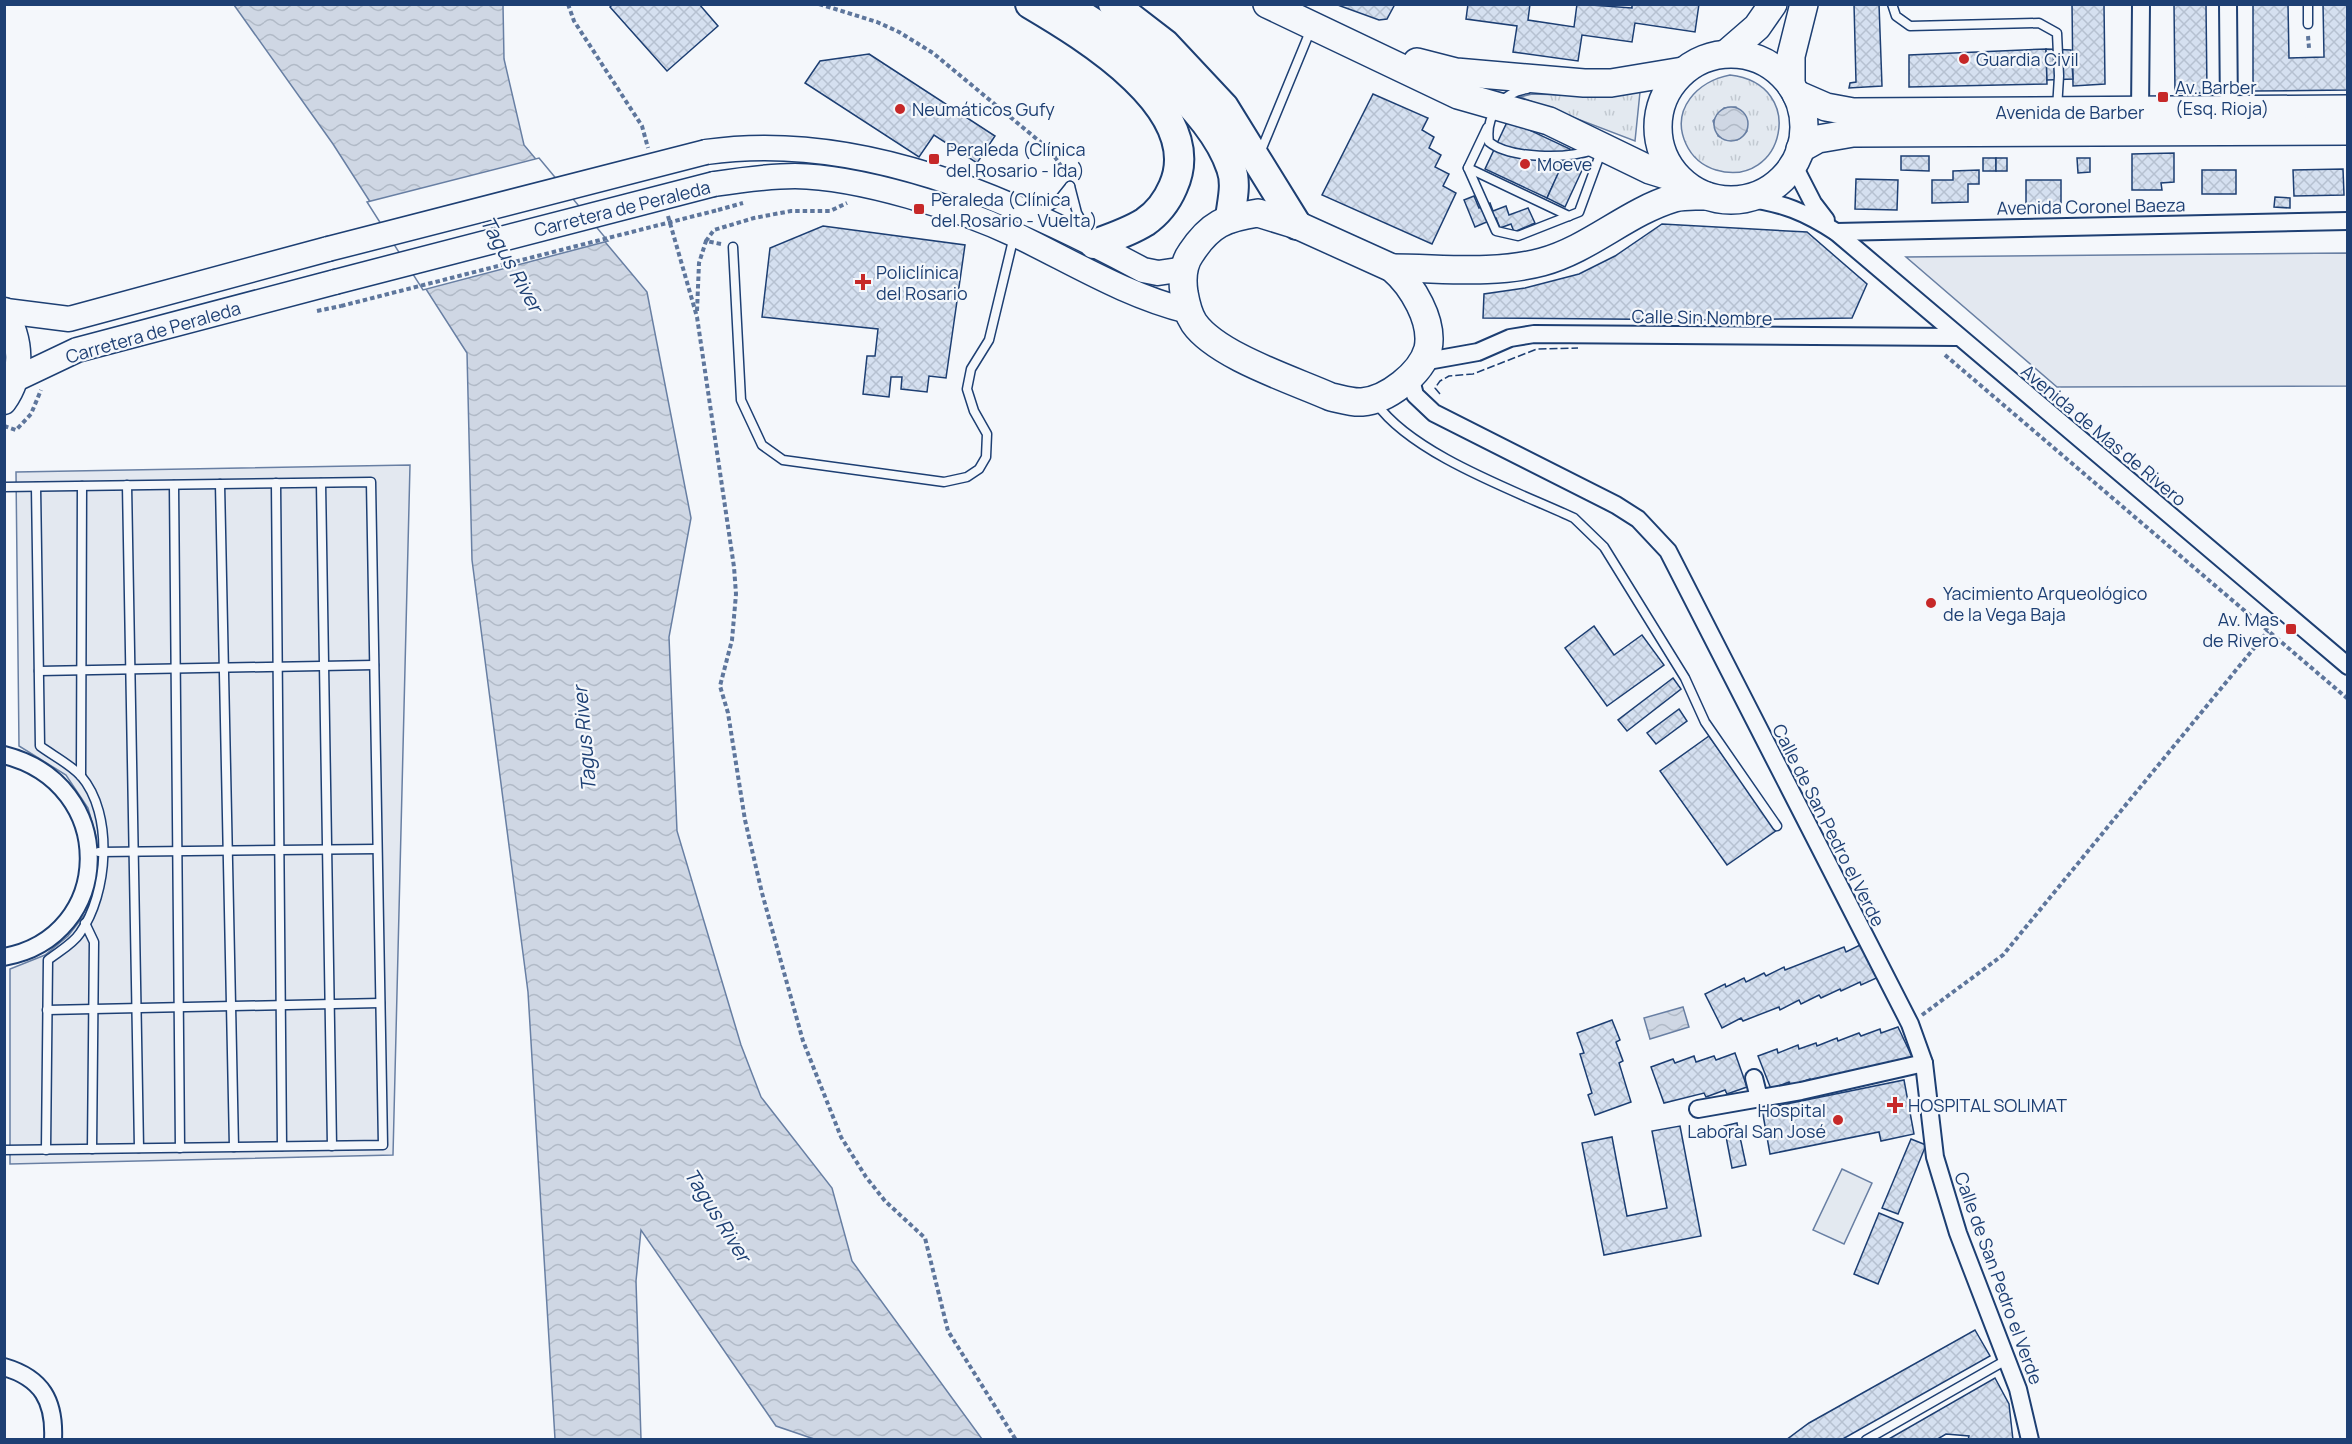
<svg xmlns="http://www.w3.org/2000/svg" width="2352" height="1444" viewBox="0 0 2352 1444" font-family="Manrope,sans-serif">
	<defs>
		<pattern id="grass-tufts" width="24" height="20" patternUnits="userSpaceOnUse" patternTransform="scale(1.5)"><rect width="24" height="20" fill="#e3e9f0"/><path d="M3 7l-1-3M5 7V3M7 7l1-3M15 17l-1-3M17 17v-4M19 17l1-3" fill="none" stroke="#c2c9d1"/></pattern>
		<pattern id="water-waves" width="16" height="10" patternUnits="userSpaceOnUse" patternTransform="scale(1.5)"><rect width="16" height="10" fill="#cfd7e4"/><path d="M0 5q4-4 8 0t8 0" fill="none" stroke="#b1bac7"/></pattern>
		<pattern id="building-cross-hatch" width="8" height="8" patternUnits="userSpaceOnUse" patternTransform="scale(1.5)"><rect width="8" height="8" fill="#d5e0f0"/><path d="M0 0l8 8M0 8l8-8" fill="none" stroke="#b6c1d1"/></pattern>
	</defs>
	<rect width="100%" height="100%" fill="#f4f7fb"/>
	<g fill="url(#grass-tufts)" stroke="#687fa3" stroke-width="1.5" fill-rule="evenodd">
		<path d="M1730,75C1809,84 1784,190 1716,170C1703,166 1692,157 1686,144C1670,109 1698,81 1730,75ZM1736,107L1747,131C1739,143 1730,142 1718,136L1713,121L1724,108Z"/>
		<path d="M1640,92L1635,141L1520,97L1532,94L1600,96Z"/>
	</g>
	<path fill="#e3e9f0" stroke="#687fa3" stroke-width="1.5" d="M1842,1169L1872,1183L1844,1244L1813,1230Z"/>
	<g fill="#e3e8f0" stroke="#687fa3" stroke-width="1.5">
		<path d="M2347,253V386L2057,387L1906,257Z"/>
		<path d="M410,465L393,1155L10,1164V969L45,955L68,936L86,913L97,879L96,836L88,808L66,775L19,746L16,472Z"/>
	</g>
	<g fill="url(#water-waves)" stroke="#687fa3" stroke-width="1.5">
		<path d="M234,5H503L504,59L524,145L647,292L691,518L669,637L677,831L741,1045L761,1097L832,1188L852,1261L982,1439H814L776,1426L641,1230L636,1281L641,1439H555L528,992L472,560L467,353L333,144Z"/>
		<circle cx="1731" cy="124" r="17"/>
		<path d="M1683,1007L1689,1027L1650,1039L1644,1018Z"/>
	</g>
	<path fill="#f4f7fb" stroke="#687fa3" stroke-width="1.5" d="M539,158L608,241L423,290L367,202Z"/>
	<g fill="url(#building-cross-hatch)" stroke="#1d3f73" stroke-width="1.5">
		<path d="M613,4H699L718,26L667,71L610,7Z"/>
		<path d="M1335,4H1395L1387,19L1379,20Z"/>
		<path d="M1468,4H1530L1528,20L1574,27L1577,4L1632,8V4H1699L1695,32L1635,23L1632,42L1582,35L1578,61L1513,52L1517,26L1466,19Z"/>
		<path d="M1854,4H1879L1882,86L1849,88L1850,83L1856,82Z"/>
		<path d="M2072,4H2104L2105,84L2073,86Z"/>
		<path d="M2174,4H2206L2207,93H2175Z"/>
		<path d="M2253,4H2288L2289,58L2324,57L2323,4H2348V90L2253,91Z"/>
		<path d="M2046,49L2047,84L1909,87V55Z"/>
		<path d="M2046,49L2071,50L2073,79L2047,80Z"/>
		<path d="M869,54L995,136L977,163L934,135L919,157L805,83L820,61Z"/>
		<path d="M1373,94L1428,118L1422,130L1434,137L1429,148L1441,155L1435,167L1449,174L1443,186L1456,193L1432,244L1322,195Z"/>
		<path d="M1508,120L1570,149L1547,198L1485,169Z"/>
		<path d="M2174,153V182L2161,183L2162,190H2132V154Z"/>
		<path d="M1901,156H1929V171L1901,170Z"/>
		<path d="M1565,158L1584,166L1565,207L1547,198Z"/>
		<rect x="1983" y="158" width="13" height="13"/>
		<rect x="1996" y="158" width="11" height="13"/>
		<path d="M2077,158H2090V172L2078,173Z"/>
		<path d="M2343,169L2344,195L2294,196L2293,170Z"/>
		<path d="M1979,170V184H1968V202L1932,203V180H1953V171Z"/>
		<rect x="2202" y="170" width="34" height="24"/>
		<path d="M1856,179L1898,180L1897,210L1855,209Z"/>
		<rect x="2026" y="180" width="35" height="24"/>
		<path d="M1474,196L1479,208L1490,203L1493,211L1506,206L1509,215L1528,208L1535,223L1514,232L1511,224L1500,228L1496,218L1475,227L1464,200Z"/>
		<path d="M2275,197L2290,198V208L2274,207Z"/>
		<path d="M1662,224L1807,232L1867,284L1852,318L1717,320L1483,318L1484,294L1525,288L1579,274L1615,256Z"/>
		<path d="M823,226L965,245L946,378L929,376L927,392L901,389L902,377H891L889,397L863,394L867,356H875L878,329L762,317L770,248Z"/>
		<path d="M1594,626L1614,655L1642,635L1664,665L1607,706L1565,648Z"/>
		<path d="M1673,678L1681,689L1627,731L1618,720Z"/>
		<path d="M1679,709L1687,721L1656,744L1647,733Z"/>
		<path d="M1709,736L1777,830L1727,865L1660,771Z"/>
		<path d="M1864,943L1881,976L1861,985L1860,982L1841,991L1840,989L1821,998L1819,995L1801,1004L1799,1000L1780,1010L1779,1007L1743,1021L1741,1018L1722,1028L1705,994L1725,984L1726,987L1744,978L1746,982L1764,973L1766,976L1784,967L1785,970L1844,947L1846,952Z"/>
		<path d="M1612,1020L1620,1040L1616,1042L1623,1061L1619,1063L1631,1102L1595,1115L1588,1095L1592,1093L1580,1054L1584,1053L1577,1033Z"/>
		<path d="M1898,1027L1914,1061L1812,1083L1810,1079L1791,1086L1789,1082L1771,1089L1758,1056L1777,1049L1778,1053L1798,1045L1799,1049L1816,1043L1817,1046L1837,1038L1838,1041L1859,1033L1861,1036L1880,1029L1881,1033Z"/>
		<path d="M1735,1053L1747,1087L1727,1094L1725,1090L1706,1097L1704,1093L1664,1103L1651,1067L1673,1059L1675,1063L1694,1056L1696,1062L1714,1056L1716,1060Z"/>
		<path d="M1904,1080L1914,1134L1881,1141L1879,1132L1770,1154L1762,1109Z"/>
		<path d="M1737,1123L1746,1165L1732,1168L1724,1126Z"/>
		<path d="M1680,1126L1701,1236L1604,1255L1582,1143L1612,1137L1627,1216L1667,1208L1652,1131Z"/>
		<path d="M1911,1139L1926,1145L1898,1214L1882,1208Z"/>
		<path d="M1879,1213L1903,1223L1878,1284L1854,1274Z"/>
		<path d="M1975,1330L1990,1356L1841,1440H1786L1809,1423Z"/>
		<path d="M1995,1378L2009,1404L2013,1440H1968L1969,1436L1946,1434L1936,1440H1887Z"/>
	</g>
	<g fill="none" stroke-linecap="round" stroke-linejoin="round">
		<g stroke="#1d3f73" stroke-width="11">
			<g id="service">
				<path d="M1892,4L1896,16L1910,26L2039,23L2057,33L2059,76L2057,109"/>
				<path d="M2308,4V24"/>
				<path d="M1527,89C1502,92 1485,117 1489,142C1510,159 1567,159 1593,150"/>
				<path d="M1487,128L1468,168L1496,231L1518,236L1579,212L1601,152"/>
				<path d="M1260,153L1311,29"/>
				<path d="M1468,168L1569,216"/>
				<path d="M1070,186L1077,213L1090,236"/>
				<path d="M1039,212L1058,201L1070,186"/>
				<path d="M733,247L741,400L762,445L783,460L944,482L967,477L979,469L986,457L987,434L974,411L967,389L971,369L989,340L1014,236"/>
				<path d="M1376,403C1413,455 1516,491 1574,518L1604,547L1685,678L1705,722L1777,826"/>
				<path d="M276,483L282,1146"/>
				<path d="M321,483L332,1146"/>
				<path d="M220,484L234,1147"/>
				<path d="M127,485L139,1148"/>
				<path d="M174,485L180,1148"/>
				<path d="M4,487L371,482L383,1145L4,1150"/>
				<path d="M36,487L40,746C52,755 70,764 81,776C114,814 108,894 80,933C73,944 58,952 48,960L46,1150"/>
				<path d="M39,671L374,665"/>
				<path d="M81,776L82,486"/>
				<path d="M99,852L377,849"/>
				<path d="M85,923L94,942L92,1149"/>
				<path d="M47,1010L380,1003"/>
				<path d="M1866,1440L2008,1359"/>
			</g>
		</g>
		<g stroke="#1d3f73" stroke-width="20">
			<g id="minor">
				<path d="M2228,4L2229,111"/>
				<path d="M2140,112L2141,4"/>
				<path d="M1793,164L1813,203L1826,220"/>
				<path d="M1746,198C1783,203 1805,212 1836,232L2348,666"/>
				<path d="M1836,232L2348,221"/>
				<path d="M1422,362L1478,352L1510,338L1534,334L1958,337"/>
				<path d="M1410,376L1415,395L1434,413L1616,505L1638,519L1668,551L1910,1024L1924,1063L1935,1157L1958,1233L2018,1389L2030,1440"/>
				<path d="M4,755C119,784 115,937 4,957"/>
				<path d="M1754,1078L1759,1098"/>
				<path d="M1698,1109L1801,1091L1924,1063"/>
				<path d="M4,1367C42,1378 55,1401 53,1440"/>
			</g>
		</g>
		<g stroke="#1d3f73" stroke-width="27">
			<g id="secondary">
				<path d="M706,152C859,130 1011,199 1143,270L1158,273L1185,269"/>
				<path d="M714,184C741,180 768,176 795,176C860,177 959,208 1018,236C1074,263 1127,296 1188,311"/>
				<path d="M4,310C22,339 24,374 4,402"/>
				<path d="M6,311L69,319L328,249"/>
				<path d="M16,379L77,350L335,282"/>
			</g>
		</g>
		<g stroke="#1d3f73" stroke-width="30">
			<g id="primary">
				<path d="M1267,4L1458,95L1549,121L1650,170L1679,179"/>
				<path d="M1727,53L1757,27L1773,4"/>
				<circle cx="1731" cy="127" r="73"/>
				<path d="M1417,62L1456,72L1584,83H1611L1683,71"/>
				<path d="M1791,85V56L1804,4"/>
				<path d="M1796,94L1826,107L1853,112L2348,109"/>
				<path d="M1800,149L1818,139L1853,133L2348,131"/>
				<path d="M1258,213L1297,225L1392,268C1412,285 1434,321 1428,349C1421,374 1387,400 1362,402C1352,403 1341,399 1331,397C1293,380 1217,356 1194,323C1188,314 1186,304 1184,293C1182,280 1183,264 1191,253C1210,224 1225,218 1258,213Z"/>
				<path d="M1392,268C1442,268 1493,275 1542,262C1590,249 1627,212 1674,198C1684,195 1696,196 1706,196"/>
			</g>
		</g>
		<g stroke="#1d3f73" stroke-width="32">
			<g id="trunk">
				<path d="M1030,4C1084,36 1208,110 1173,187C1167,201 1158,213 1145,222C1129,232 1111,238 1094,244"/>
				<path d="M1062,4C1117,33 1211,107 1231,168C1237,184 1232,201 1230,218"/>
				<path d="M1113,4L1165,44L1224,107L1297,225"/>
			</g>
		</g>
		<g stroke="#5e769c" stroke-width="4" stroke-dasharray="4.5 3" stroke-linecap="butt">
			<path d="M568,4L574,21L642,126L648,148"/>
			<path d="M819,4L877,22L899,32L933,53L1050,150L1068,176"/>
			<path d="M2308,36L2309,48"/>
			<path d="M718,210L743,203"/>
			<path d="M668,216L697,317L734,567L736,594L732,640L720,686L728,713L745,820L762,893L803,1041L841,1137L866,1177L885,1201L925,1238L948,1331L1016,1440"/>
			<path d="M721,244L706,241L714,230L754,218L791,211H830L847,203"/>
			<path d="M317,311L341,306"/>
			<path d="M697,311L699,263L706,241"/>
			<path d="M1945,355L2348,699"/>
			<path d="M4,426L16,430L31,414L41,390"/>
			<path d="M1922,1015L2003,955L2268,631"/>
		</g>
		<use href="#service" stroke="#f4f7fb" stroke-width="8"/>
		<use href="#minor" stroke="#f4f7fb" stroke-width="16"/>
		<use href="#secondary" stroke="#f4f7fb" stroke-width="24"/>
		<use href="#primary" stroke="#f4f7fb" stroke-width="27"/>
		<use href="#trunk" stroke="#f4f7fb" stroke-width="28"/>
		<g stroke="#1d3f73" stroke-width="27" stroke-linecap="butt">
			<g id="secondary-bridge">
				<path d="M328,249L706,152"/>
				<path d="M335,282L714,184"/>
			</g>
		</g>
		<path stroke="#5e769c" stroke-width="4" stroke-dasharray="4.5 3" stroke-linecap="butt" d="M341,306L718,210"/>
		<use href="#secondary-bridge" stroke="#f4f7fb" stroke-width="24"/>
		<path stroke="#1d3f73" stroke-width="1.5" stroke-dasharray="8 3" stroke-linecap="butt" d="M1440,394L1435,388L1440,381L1449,376L1473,374L1537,349L1578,348"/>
	</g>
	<g fill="#c62828" stroke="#f4f7fb" stroke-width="2">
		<circle cx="1964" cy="59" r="6"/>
		<rect x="2157" y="91" width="12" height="12" rx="3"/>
		<circle cx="900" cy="109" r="6"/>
		<rect x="928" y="153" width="12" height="12" rx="3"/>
		<circle cx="1525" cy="164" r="6"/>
		<rect x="913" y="203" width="12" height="12" rx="3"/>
		<path d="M860 273h6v6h6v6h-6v6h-6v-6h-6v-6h6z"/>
		<circle cx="1931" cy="603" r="6"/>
		<rect x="2285" y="623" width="12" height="12" rx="3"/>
		<path d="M1892 1096h6v6h6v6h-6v6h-6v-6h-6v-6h6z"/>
		<circle cx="1838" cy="1120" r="6"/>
	</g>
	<g text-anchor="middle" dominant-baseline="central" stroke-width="4.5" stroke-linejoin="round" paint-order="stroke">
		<g font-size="18" fill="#1d3f73" stroke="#f4f7fb" text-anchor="start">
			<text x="1976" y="59">Guardia Civil</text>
			<text x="2175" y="87">Av. Barber<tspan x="2175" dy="21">(Esq. Rioja)</tspan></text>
			<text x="912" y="109">Neumáticos Gufy</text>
			<text x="946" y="149">Peraleda (Clínica<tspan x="946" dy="21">del Rosario - Ida)</tspan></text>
			<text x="1537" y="164">Moeve</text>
			<text x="931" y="199">Peraleda (Clínica<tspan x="931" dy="21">del Rosario - Vuelta)</tspan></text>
			<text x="876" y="272">Policlínica<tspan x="876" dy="21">del Rosario</tspan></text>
			<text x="1943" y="593">Yacimiento Arqueológico<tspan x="1943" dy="21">de la Vega Baja</tspan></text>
			<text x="2279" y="619" text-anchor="end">Av. Mas<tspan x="2279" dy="21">de Rivero</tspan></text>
			<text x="1908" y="1105">HOSPITAL SOLIMAT</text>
			<text x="1826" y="1110" text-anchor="end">Hospital<tspan x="1826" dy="21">Laboral San José</tspan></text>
		</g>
		<g font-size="18" fill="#1d3f73" stroke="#f4f7fb">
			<text x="2070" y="112">Avenida de Barber</text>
			<text transform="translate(2091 206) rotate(-1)">Avenida Coronel Baeza</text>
			<text transform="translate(622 208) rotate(-14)">Carretera de Peraleda</text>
			<text transform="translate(1702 317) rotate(1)">Calle Sin Nombre</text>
			<text transform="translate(153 332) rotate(-16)">Carretera de Peraleda</text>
			<text transform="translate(2104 435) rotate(40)">Avenida de Mas de Rivero</text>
			<text transform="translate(1829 825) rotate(63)">Calle de San Pedro el Verde</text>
			<text transform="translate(1999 1278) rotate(70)">Calle de San Pedro el Verde</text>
		</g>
		<g font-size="20" font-style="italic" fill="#1d3f73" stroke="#f4f7fb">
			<text transform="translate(512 264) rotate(61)">Tagus River</text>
			<text transform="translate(584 739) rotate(-95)">Tagus River</text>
			<text transform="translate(718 1215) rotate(58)">Tagus River</text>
		</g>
	</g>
	<rect width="2352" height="1444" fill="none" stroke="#1d3f73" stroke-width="12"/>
</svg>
